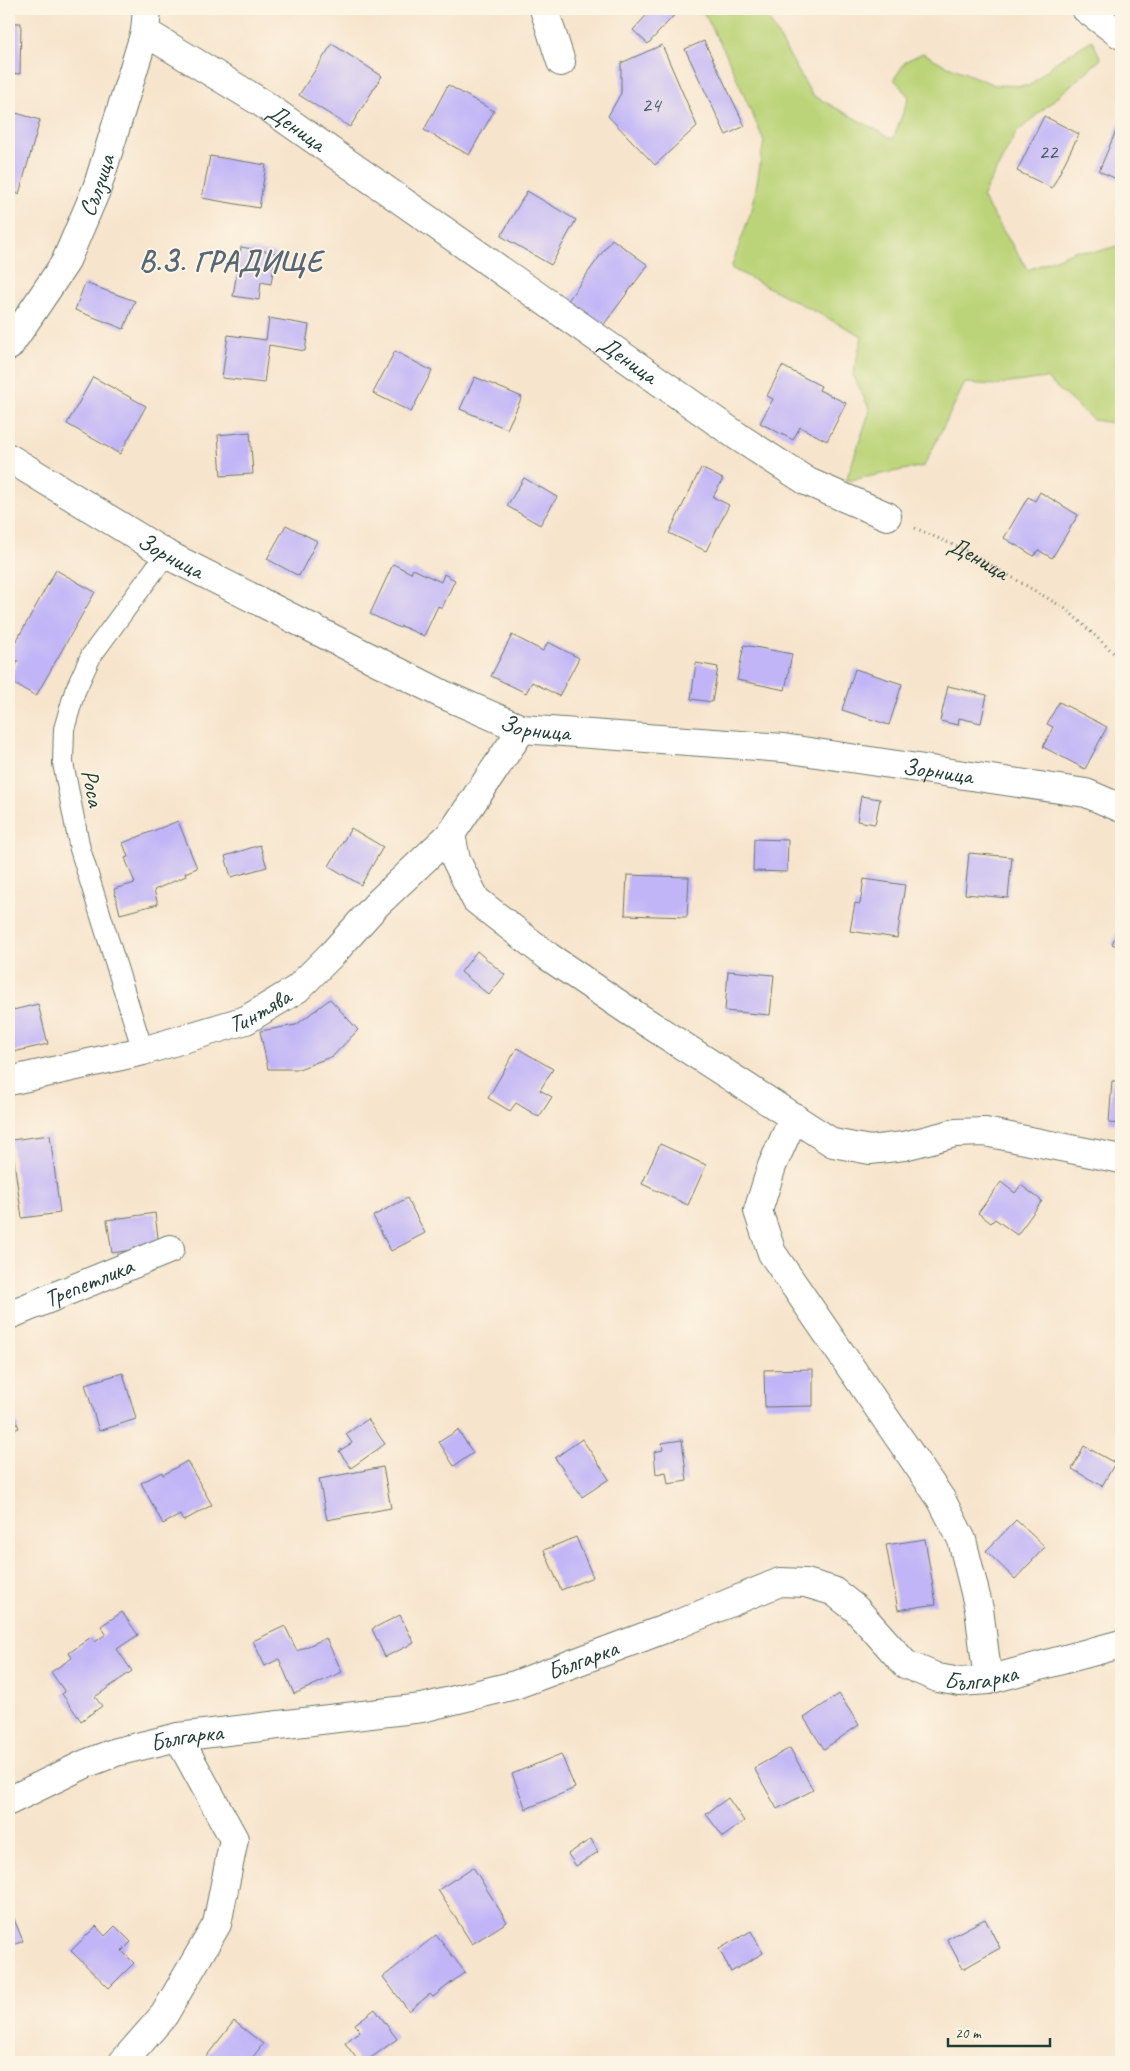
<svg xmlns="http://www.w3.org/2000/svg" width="1130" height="2071" viewBox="0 0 1130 2071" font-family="Caveat,sans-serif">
	<rect width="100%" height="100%" fill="#fcf5e5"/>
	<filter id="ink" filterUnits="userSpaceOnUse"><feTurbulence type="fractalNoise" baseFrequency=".02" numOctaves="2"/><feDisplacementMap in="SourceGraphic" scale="10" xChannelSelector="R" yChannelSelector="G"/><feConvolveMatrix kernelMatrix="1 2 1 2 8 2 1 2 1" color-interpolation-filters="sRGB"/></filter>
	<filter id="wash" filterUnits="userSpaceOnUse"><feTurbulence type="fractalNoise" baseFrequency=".0096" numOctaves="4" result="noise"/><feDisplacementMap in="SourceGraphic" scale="20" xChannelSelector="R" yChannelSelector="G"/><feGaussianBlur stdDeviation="1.12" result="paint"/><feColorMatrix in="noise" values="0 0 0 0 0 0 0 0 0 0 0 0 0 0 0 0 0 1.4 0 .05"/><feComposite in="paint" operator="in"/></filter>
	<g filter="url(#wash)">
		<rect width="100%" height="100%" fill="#f7e4cc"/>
		<path fill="#bcd479" stroke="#6e8856" d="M698,9H765L764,11L812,95L893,139L909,97L894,79L906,61L923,53L943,64L995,85L1029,86L1056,62L1092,40L1101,59L1016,133L982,197L1028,270L1077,250L1096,252L1120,245L1121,424L1093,420L1046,378L995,385L965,383L924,466L846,481L870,410L853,375L862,336L731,268L753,206L764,141L726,54L705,15Z"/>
		<g id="blocks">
			<g fill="#c1b5f7">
				<path d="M652,9H674L677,12L648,44L633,30Z"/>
				<path d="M9,23H21L20,74L9,73Z"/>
				<path d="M704,41L745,126L726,135L685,49Z"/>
				<path d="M332,44L382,76L350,127L299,95Z"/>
				<path d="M662,45L697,126L655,165L608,116L621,93V63Z"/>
				<path d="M448,85L494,111L469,155L424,130Z"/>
				<path d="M9,111L40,120L19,194L9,191Z"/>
				<path d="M1044,116L1079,134L1052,188L1017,171Z"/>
				<path d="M1121,119V181L1099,171Z"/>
				<path d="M210,156L266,165L259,208L202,198Z"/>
				<path d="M527,191L576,220L551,265L501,236Z"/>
				<path d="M612,239L648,265L602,327L567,302Z"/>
				<path d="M241,247L276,253L271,284L261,282L259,300L233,296Z"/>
				<path d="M85,283L135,301L124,329L75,310Z"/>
				<path d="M269,318L309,325L305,351L269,345L264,383L222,378L228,335L266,340Z"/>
				<path d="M395,351L432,371L411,412L373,393Z"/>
				<path d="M782,366L821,386L819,390L846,403L827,441L800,427L793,440L760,423L773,399L767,396Z"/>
				<path d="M93,377L146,406L120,454L67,424Z"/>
				<path d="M475,377L522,397L507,429L460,409Z"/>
				<path d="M250,432L253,474L221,476L218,435Z"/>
				<path d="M701,468L723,479L713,497L729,505L706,551L669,533Z"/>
				<path d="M524,478L557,497L540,525L507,506Z"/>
				<path d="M1040,492L1078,515L1052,558L1038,550L1034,556L1004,538L1028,497L1035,501Z"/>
				<path d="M286,525L317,541L299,576L267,559Z"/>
				<path d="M393,564L411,573L413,569L441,582L444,574L455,580L442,608L438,606L424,636L401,626L400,628L370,614Z"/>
				<path d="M56,570L95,592L36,696L9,681L18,661L9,656V654Z"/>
				<path d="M512,635L543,651L548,642L579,658L559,696L532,682L526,693L491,676Z"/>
				<path d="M744,645L792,654L785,690L737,680Z"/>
				<path d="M696,663L718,667L712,702L691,699Z"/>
				<path d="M855,669L902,684L889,725L842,710Z"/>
				<path d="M948,686L987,695L981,723L959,718L958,725L940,721Z"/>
				<path d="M1059,702L1107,727L1085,769L1043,747L1053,727L1047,724Z"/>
				<path d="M861,796L880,799L875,824L857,821Z"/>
				<path d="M178,821L197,868L185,873L186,876L154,890L158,904L120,914L114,889L135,883L125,858L128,857L123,843Z"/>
				<path d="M351,828L383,847L361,885L329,866Z"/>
				<path d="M754,839L788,840L787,872L753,871Z"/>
				<path d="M260,845L267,867L231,877L225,856Z"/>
				<path d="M969,853L1012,857L1008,898L965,894Z"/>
				<path d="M627,875L689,877L687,917L625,915Z"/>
				<path d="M864,879L905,885L897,938L850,931L855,903L860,904Z"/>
				<path d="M1121,923V948L1112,944Z"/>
				<path d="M477,951L505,975L489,995L461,972Z"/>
				<path d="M728,971L774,975L770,1015L725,1011Z"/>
				<path d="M330,999L358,1030L333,1056L299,1069H268L260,1031L296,1025Z"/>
				<path d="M38,1004L48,1044L9,1053V1011Z"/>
				<path d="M517,1048L553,1069L540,1090L552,1097L539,1117L516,1103L510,1111L488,1098Z"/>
				<path d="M1112,1081H1121V1124L1109,1123Z"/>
				<path d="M50,1135L60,1213L22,1218L11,1140Z"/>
				<path d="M660,1144L706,1165L688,1205L642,1184Z"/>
				<path d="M1001,1182L1015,1193L1021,1185L1042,1201L1017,1235L995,1219L991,1223L978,1213Z"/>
				<path d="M407,1198L425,1233L391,1251L373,1216Z"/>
				<path d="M155,1213L159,1246L112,1253L107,1220Z"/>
				<path d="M813,1369V1406L765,1407L764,1370Z"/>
				<path d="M123,1373L136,1419L99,1431L85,1384Z"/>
				<path d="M9,1403L19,1428L9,1432Z"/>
				<path d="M368,1419L385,1444L351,1468L339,1451L352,1443L346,1434Z"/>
				<path d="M458,1430L473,1453L454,1466L439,1442Z"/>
				<path d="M582,1439L609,1479L582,1497L555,1458Z"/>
				<path d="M682,1440L687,1481L668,1484L666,1472L656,1474L654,1452L663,1450L662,1443Z"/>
				<path d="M1084,1446L1115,1463L1102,1486L1072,1469Z"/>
				<path d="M187,1461L212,1505L183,1521L180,1515L163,1524L141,1483L162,1472L163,1475Z"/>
				<path d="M383,1467L391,1508L327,1520L319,1479Z"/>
				<path d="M1016,1520L1045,1547L1015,1579L986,1551Z"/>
				<path d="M576,1537L593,1577L561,1590L544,1550Z"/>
				<path d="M925,1539L936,1604L898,1610L886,1545Z"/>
				<path d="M122,1612L138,1635L117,1649L132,1671L95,1697L102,1706L81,1721L62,1694L65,1692L51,1672L72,1658L69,1653L91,1637L95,1642L106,1634L101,1626Z"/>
				<path d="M400,1615L414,1643L385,1657L372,1629Z"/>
				<path d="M285,1626L297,1651L326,1638L342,1672L294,1694L279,1659L265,1666L253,1641Z"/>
				<path d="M839,1694L859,1725L824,1749L804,1718Z"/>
				<path d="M790,1748L813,1790L777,1809L754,1768Z"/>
				<path d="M561,1754L575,1788L526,1809L512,1774Z"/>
				<path d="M728,1798L744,1821L723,1837L706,1814Z"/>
				<path d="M591,1839L598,1852L576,1866L568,1854Z"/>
				<path d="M473,1867L507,1922L472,1944L438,1890Z"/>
				<path d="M9,1907L23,1941L9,1947Z"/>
				<path d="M985,1919L1000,1948L963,1969L947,1939Z"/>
				<path d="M96,1926L105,1936L115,1926L131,1942L122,1951L134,1963L109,1988L71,1951Z"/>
				<path d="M751,1931L763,1953L731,1972L719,1949Z"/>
				<path d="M436,1935L465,1972L433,1997L430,1994L409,2011L383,1977Z"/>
				<path d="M375,2009L397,2039L365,2062H359L345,2043L360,2031L355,2024Z"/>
				<path d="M234,2021L263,2044L249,2062H211L205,2058Z"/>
			</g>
		</g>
	</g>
	<g filter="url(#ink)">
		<use href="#blocks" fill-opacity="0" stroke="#6b7769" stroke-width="1"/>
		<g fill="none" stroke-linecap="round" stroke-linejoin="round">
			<g stroke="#6b7769" stroke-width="22">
				<path id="service" d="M143,1051L80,849L63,763L64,729L75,691L91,656L166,554"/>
			</g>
			<g stroke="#6b7769" stroke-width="30">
				<g id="minor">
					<path d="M544,9L561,62"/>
					<path d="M1086,9L1121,35"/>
					<path id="s2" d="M145,32L262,103L740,438L808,482L887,516"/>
					<path id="s3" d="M9,346L65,263L97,188L145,32L147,9"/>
					<path id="s4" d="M9,458L166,554L442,694L522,729L783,748L1086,793L1121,808"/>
					<path d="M522,729L451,834L456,860L476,900L549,957L629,1011L833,1143L870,1150L904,1146L955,1133L985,1132L1121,1159"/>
					<path id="s5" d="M9,1081L143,1051L246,1020L297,989L334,952L378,903L451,834"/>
					<path d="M794,1117L772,1166L758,1211L772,1253L941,1499L962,1540L979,1609L988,1680"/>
					<path id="s6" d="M9,1315L170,1249"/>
					<path id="s7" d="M9,1801L85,1764L116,1752L178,1737L422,1708L515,1685L678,1624L780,1582L806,1583L833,1591L856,1609L905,1664L938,1678L960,1682L988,1680L1121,1644"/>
					<path d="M123,2062L164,2015L217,1924L234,1839L178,1737"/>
				</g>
			</g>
			<path stroke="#6b7769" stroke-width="3" stroke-dasharray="1 4" stroke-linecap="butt" id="s1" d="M915,528L969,552L1066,609L1116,655L1121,663"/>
			<use href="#service" stroke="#fff" stroke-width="20"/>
			<use href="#minor" stroke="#fff" stroke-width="28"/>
		</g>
	</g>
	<g text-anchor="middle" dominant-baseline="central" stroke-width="4" stroke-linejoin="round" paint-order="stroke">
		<g font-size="21" fill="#485b65">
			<text x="651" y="105">24</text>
			<text x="1048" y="152">22</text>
		</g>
		<g font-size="24" fill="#1f3d34" stroke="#fcf5e5">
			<text stroke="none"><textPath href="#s2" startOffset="179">Деница</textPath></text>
			<text stroke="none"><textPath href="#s3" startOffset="184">Сълзица</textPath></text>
			<text stroke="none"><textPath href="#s2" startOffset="584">Деница</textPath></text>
			<text stroke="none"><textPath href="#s4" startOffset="189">Зорница</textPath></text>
			<text stroke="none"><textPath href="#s1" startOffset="70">Деница</textPath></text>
			<text stroke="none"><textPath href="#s4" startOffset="594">Зорница</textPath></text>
			<text stroke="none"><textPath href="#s4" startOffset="999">Зорница</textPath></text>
			<text transform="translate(93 788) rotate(79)">Роса</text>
			<text stroke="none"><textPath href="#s5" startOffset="261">Тинтява</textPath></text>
			<text stroke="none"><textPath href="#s6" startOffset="86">Трепетлика</textPath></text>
			<text stroke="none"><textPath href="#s7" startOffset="595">Българка</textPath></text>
			<text stroke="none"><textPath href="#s7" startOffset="1044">Българка</textPath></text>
			<text stroke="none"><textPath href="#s7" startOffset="190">Българка</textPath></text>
		</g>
		<g font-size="29" font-weight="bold" letter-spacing="1" fill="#586778" stroke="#fcf5e5">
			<text x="231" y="261">В.З. ГРАДИЩЕ</text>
		</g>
	</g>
	<rect width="1130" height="2071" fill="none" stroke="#fcf5e5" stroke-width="30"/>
	<path d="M948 2038v8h102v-8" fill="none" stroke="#1f3d34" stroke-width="2.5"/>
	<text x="955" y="2038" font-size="15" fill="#1f3d34" stroke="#fcf5e5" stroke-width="4" paint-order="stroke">20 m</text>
</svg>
